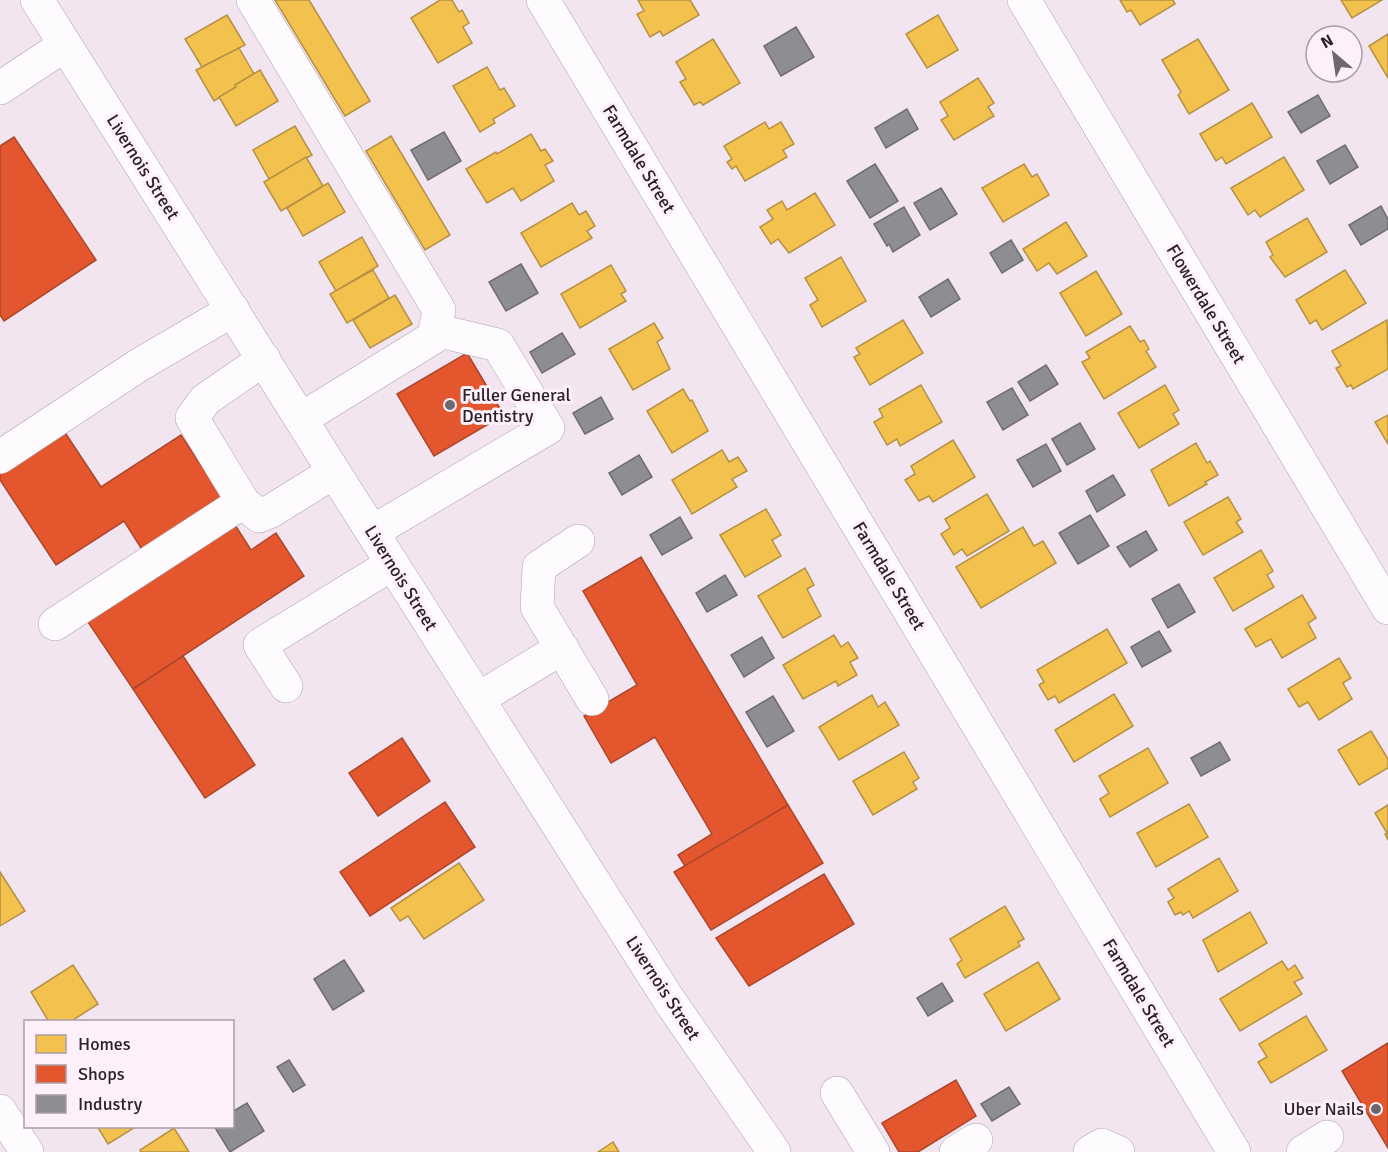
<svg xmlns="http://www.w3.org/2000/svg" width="1388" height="1152" viewBox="0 0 1388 1152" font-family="Signika,sans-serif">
	<rect width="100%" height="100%" fill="#f2e5ef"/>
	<g fill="#f2c14e" stroke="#b69143" stroke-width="1.5">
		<path d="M275,0H309L370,101L345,116Z"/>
		<path d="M440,0H452L459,12L462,10L469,23L463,27L472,43L438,63L411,18Z"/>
		<path d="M638,0H690L699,15L663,36L660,31L650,37L637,14L644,11Z"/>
		<path d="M1120,0H1173L1175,4L1140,25L1131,10L1127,12Z"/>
		<path d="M1341,0H1382L1352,18Z"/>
		<path d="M227,15L245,45L202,67L185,39Z"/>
		<path d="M938,15L958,50L927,68L906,34Z"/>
		<path d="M1388,34V78L1369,46Z"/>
		<path d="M713,39L740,83L703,105L700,102L694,105L680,82L686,79L676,62Z"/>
		<path d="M1198,39L1229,90L1189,114L1178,95L1181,92L1162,60Z"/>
		<path d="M239,48L254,74L235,85L236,87L214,101L196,70Z"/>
		<path d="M487,67L500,90L504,88L515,106L493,119L495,123L480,132L453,86Z"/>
		<path d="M260,70L278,101L236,126L219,97L236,87L235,85Z"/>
		<path d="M978,78L994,103L988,107L994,116L954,140L941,120L948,116L940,102Z"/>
		<path d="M1252,103L1272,137L1226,164L1222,157L1216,161L1200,134Z"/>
		<path d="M765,122L769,129L781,122L794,144L783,150L787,157L745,181L736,166L732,169L727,162L732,159L724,146Z"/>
		<path d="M295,126L312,155L269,179L253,150Z"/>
		<path d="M531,134L541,151L545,149L553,161L545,165L554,181L521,201L513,188L487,203L466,169L496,152L497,154Z"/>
		<path d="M391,136L450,235L425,250L366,151Z"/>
		<path d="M306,157L323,186L281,211L264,182Z"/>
		<path d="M1284,157L1304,190L1260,217L1255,210L1248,215L1231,188Z"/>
		<path d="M1024,164L1032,177L1037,174L1049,195L1003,222L982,188Z"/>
		<path d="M328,183L345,212L303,236L287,208Z"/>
		<path d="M815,193L835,225L789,253L778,239L771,244L760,227L773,219L767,210L782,201L787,210Z"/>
		<path d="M572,203L579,215L586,211L595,226L587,231L592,238L541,267L521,233Z"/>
		<path d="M1307,218L1327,252L1285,277L1270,257L1273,255L1266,242Z"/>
		<path d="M1066,222L1087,256L1057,274L1049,263L1037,271L1023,249Z"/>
		<path d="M362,237L378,266L336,291L319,262Z"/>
		<path d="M841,257L866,301L822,327L810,305L818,300L805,278Z"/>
		<path d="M611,265L626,291L621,294L626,301L580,328L561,294Z"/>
		<path d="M373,270L389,298L347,323L330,294Z"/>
		<path d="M1345,270L1366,303L1322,330L1316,320L1310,324L1296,300Z"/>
		<path d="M1096,271L1122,314L1086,336L1060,293Z"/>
		<path d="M395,295L412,324L370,348L353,320Z"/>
		<path d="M903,320L923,353L870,385L854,357L860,354L856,348Z"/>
		<path d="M1387,320L1388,369L1353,389L1351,385L1347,387L1336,368L1341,366L1332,351Z"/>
		<path d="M654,323L663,338L657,342L670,369L633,390L609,349Z"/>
		<path d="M1130,326L1140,342L1144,340L1149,349L1146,351L1156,367L1104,399L1082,362L1090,358L1086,352Z"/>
		<path d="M921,385L942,422L900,446L897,439L887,445L874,422L883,417L879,409Z"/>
		<path d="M1165,385L1179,410L1173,414L1179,424L1139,448L1118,413Z"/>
		<path d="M683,389L690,401L692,400L708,431L672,453L647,411Z"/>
		<path d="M1388,415V444L1375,422Z"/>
		<path d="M953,440L975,477L933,502L929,496L919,501L905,480L915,474L911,466Z"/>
		<path d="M1196,443L1207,463L1210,461L1218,475L1205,482L1207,484L1169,506L1151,470Z"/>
		<path d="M722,450L729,462L738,457L747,471L732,479L737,487L692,514L672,480Z"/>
		<path d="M987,494L1009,531L967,556L962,549L954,555L941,534L950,528L945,519Z"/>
		<path d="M1228,497L1241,519L1236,522L1243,532L1203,555L1184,522Z"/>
		<path d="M766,509L781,535L772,540L781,556L745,577L720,535Z"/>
		<path d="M1023,527L1034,546L1043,541L1056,563L981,608L956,567Z"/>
		<path d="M1261,550L1273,571L1267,575L1274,587L1233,611L1214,578Z"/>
		<path d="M805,568L814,585L807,589L821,616L783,638L758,596Z"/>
		<path d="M1302,595L1316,618L1308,623L1316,638L1282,658L1271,639L1256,647L1245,629Z"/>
		<path d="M1107,629L1127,663L1059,703L1055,696L1048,700L1039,685L1044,682L1037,670Z"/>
		<path d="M834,635L841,647L848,642L858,658L850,662L857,675L838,686L836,681L803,699L783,665Z"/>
		<path d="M1339,658L1351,678L1343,683L1352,699L1319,720L1308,702L1299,707L1288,689Z"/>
		<path d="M1114,694L1133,726L1074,762L1055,730Z"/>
		<path d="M872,695L878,707L885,702L899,725L839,760L819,727Z"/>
		<path d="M1371,731L1388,759V768L1359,785L1338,750Z"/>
		<path d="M1148,748L1168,783L1110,817L1100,799L1109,793L1099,776Z"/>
		<path d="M904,752L919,778L913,782L917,789L873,815L853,781Z"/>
		<path d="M1189,804L1208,837L1156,867L1137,833Z"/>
		<path d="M1388,805V840L1385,834L1387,833L1375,813Z"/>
		<path d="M1219,858L1238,891L1193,918L1189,911L1183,915L1181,912L1175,915L1168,902L1174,898L1168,889Z"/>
		<path d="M459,863L484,900L424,939L408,916L400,921L391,908Z"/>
		<path d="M0,872L25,911L0,926Z"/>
		<path d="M1005,906L1024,939L1018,942L1020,946L965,978L957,964L962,960L950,939Z"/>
		<path d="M1250,912L1267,943L1218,972L1203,940Z"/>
		<path d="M1282,961L1288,970L1295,965L1303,978L1294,982L1302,994L1240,1031L1220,999Z"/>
		<path d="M1038,962L1060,999L1006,1031L984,994Z"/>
		<path d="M73,965L98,1004L70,1022H49L31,992Z"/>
		<path d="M1306,1016L1327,1050L1271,1083L1258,1062L1267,1057L1259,1044Z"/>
		<path d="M97,1126H137L108,1144Z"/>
		<path d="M174,1128L189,1152H141L140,1150Z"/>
		<path d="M613,1142L619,1152H598Z"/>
	</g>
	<g fill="#e4572e" stroke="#ac472c" stroke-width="1.5">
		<path d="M14,137L96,260L4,321L0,315V146Z"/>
		<path d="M467,353L504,415L434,456L397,394Z"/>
		<path d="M62,428L101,487L181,435L228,506L148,559L124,521L56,565L0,480V469Z"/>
		<path d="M235,525L251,550L276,533L304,576L133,689L88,622Z"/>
		<path d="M641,557L788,805L685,866L678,855L712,834L655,737L611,763L584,716L637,685L583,591Z"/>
		<path d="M183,656L255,765L205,798L133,689Z"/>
		<path d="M402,738L430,781L378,816L349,773Z"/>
		<path d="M445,802L475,847L370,916L340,872Z"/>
		<path d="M788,805L823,863L711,930L674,872Z"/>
		<path d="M824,874L854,924L749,986L716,938Z"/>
		<path d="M1388,1043V1148L1342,1071Z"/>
		<path d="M956,1080L976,1116L918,1152H899L882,1123Z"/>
	</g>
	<g fill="#8d8d92" stroke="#6f6d72" stroke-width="1.5">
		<path d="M796,27L814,57L781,76L764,46Z"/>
		<path d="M1318,95L1330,116L1301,133L1288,112Z"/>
		<path d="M907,109L918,129L886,148L875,128Z"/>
		<path d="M444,132L461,161L428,180L411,150Z"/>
		<path d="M1345,145L1358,167L1330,184L1317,161Z"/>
		<path d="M875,164L898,201L870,218L847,181Z"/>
		<path d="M941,188L957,214L930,230L914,203Z"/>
		<path d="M1381,206L1388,219V229L1361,245L1349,225Z"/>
		<path d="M904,207L920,235L893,252L889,244L887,246L874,224Z"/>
		<path d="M1011,240L1023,260L1002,273L990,253Z"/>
		<path d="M521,264L538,293L506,311L489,282Z"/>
		<path d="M948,279L960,299L931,317L919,297Z"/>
		<path d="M562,333L575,354L542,373L530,352Z"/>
		<path d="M1046,365L1058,384L1030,401L1018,382Z"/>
		<path d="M1012,388L1028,415L1003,430L987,402Z"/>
		<path d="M601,397L613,419L585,434L573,413Z"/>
		<path d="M1080,423L1095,449L1067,465L1052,439Z"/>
		<path d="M1046,444L1061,471L1033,487L1017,460Z"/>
		<path d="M639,455L652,477L622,495L609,473Z"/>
		<path d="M1113,475L1125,495L1097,512L1086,491Z"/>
		<path d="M1090,515L1109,546L1078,564L1059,533Z"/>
		<path d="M680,517L692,538L662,555L650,535Z"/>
		<path d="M1146,531L1157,550L1130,567L1117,547Z"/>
		<path d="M725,575L737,595L707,612L696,593Z"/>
		<path d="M1179,584L1195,612L1168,628L1152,599Z"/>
		<path d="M1159,631L1171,651L1142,667L1131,647Z"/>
		<path d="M762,637L774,658L744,677L731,655Z"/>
		<path d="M773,696L794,731L767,747L746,712Z"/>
		<path d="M1220,742L1230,760L1201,776L1191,758Z"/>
		<path d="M344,960L364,991L333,1010L314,979Z"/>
		<path d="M942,983L953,1001L928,1016L917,998Z"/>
		<path d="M289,1060L305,1085L293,1092L277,1067Z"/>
		<path d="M1009,1087L1020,1104L992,1121L981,1104Z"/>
		<path d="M247,1103L264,1131L230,1152L214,1126H232V1112Z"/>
	</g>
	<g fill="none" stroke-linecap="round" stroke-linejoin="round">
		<g stroke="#ada2aa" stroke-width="34">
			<g id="minor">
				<path d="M37,0L334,472L669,1000L774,1152"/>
				<path d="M253,0L439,310L434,337L301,419"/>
				<path d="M543,0L1234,1152"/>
				<path d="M1024,0L1388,608"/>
				<path d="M0,88L65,45"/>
				<path d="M264,359L205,400L192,418L243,502L259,516L271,511L334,472"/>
				<path d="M0,457L139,365L233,310"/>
				<path d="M372,532L548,428L498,345L435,330"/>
				<path d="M578,541L539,567L537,607L592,699"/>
				<path d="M55,624L243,502"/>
				<path d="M286,686L260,645L392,564"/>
				<path d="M478,699L562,648"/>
				<path d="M837,1093L873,1152"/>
				<path d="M0,1111L27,1152"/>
				<path d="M956,1152L976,1140"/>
				<path d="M1090,1152L1102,1145L1118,1152"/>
				<path d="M1303,1152L1327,1137"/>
			</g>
		</g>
		<use href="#minor" stroke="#fdfbfd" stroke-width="33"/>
	</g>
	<g fill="#70666e" stroke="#fef0fb" stroke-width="2">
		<circle cx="450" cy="405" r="6"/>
		<circle cx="1376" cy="1109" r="6"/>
	</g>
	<g text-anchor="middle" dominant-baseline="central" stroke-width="6" stroke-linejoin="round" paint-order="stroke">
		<g font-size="18" fill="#2a2128" stroke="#fef0fb">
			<text transform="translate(639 159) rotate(59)">Farmdale Street</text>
			<text transform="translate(143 167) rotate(58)">Livernois Street</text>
			<text transform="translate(1206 304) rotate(59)">Flowerdale Street</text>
			<text transform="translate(889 576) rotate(59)">Farmdale Street</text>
			<text transform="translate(401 578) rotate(58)">Livernois Street</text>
			<text transform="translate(663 988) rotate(57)">Livernois Street</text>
			<text transform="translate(1139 993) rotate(59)">Farmdale Street</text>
		</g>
		<g font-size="18" fill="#2a2128" stroke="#fef0fb" text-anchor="start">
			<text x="462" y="395">Fuller General<tspan x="462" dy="21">Dentistry</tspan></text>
			<text x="1364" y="1109" text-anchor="end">Uber Nails</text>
		</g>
	</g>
	<rect x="24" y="1020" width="210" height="108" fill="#fef0fb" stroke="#a99da7" stroke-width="1.5"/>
	<rect x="36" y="1035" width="30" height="18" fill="#f2c14e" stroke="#a99da7" stroke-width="1.5"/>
	<text x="78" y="1050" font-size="18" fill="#2a2128">Homes</text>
	<rect x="36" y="1065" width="30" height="18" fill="#e4572e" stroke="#a99da7" stroke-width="1.5"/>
	<text x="78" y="1080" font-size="18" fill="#2a2128">Shops</text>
	<rect x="36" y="1095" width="30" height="18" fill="#8d8d92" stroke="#a99da7" stroke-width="1.5"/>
	<text x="78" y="1110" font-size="18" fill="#2a2128">Industry</text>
	<g transform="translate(1334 54) rotate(331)"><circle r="28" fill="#fef0fb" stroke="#a99da7" stroke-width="1.5"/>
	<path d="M0-4.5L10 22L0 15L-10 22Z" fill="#70666e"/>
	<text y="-9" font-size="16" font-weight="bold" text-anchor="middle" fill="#2a2128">N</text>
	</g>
</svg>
